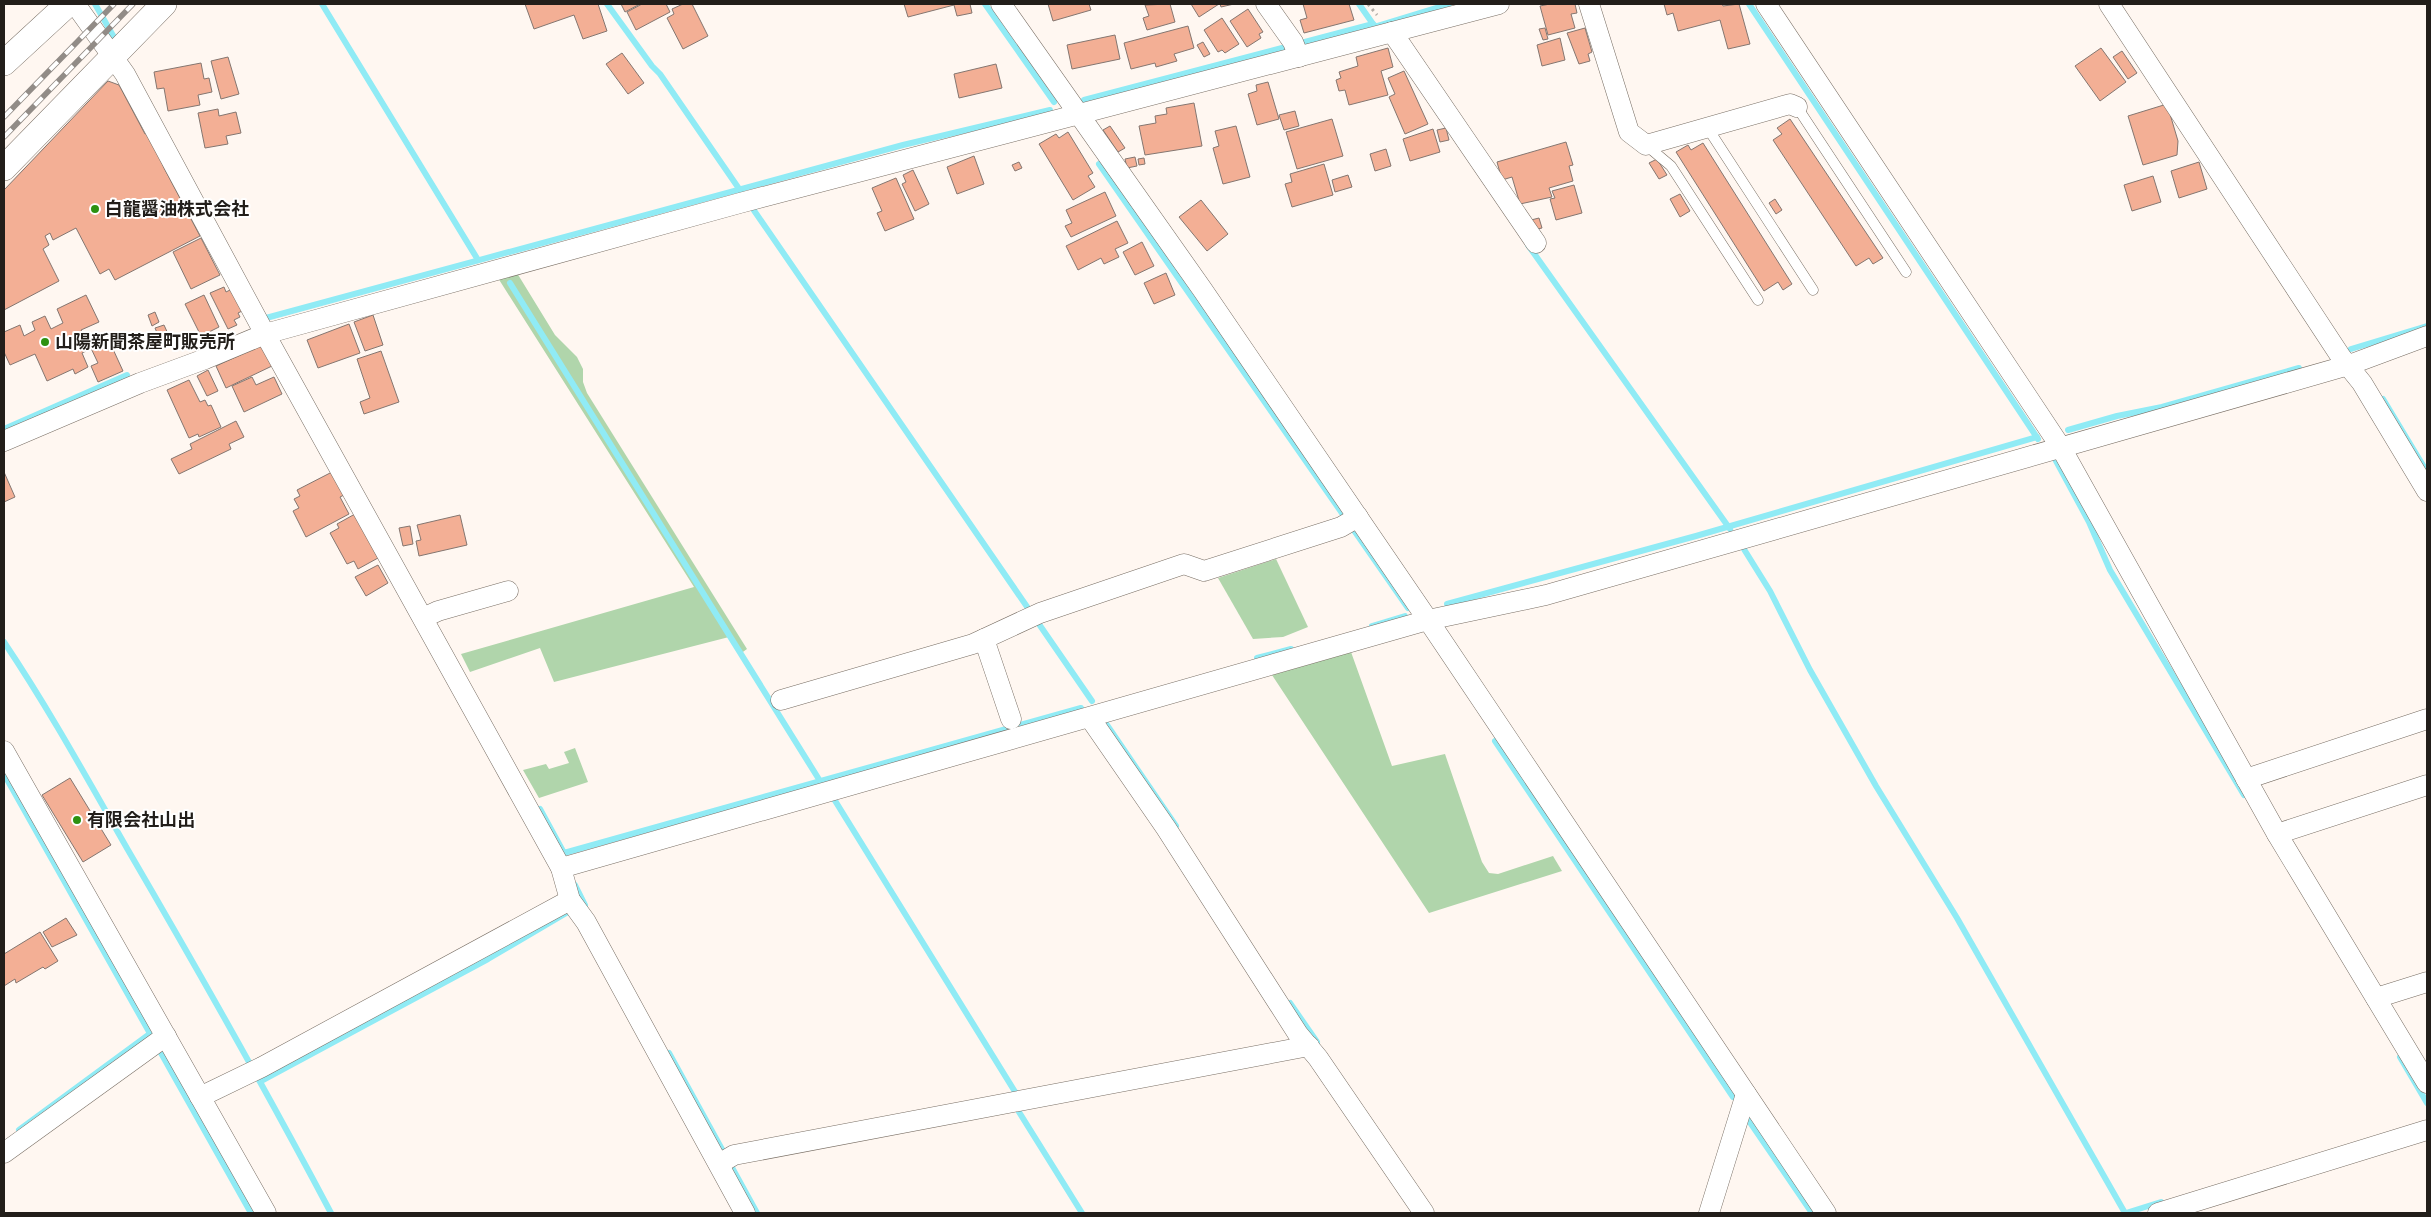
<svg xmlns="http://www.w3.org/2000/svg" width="2431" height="1217" viewBox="0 0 2431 1217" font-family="Spectral,'Noto Sans JP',serif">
	<rect width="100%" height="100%" fill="#fff7f1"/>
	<g fill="#b0d5ab">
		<path d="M517,273L555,335L577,357L583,369V382L587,393L747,649L740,654L729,637L554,682L540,648L470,672L461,654L694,587L498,278Z"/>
		<path d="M1276,559L1308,627L1283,637L1253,639L1218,578Z"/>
		<path d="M1351,652L1392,766L1445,754L1482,862L1489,873L1498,874L1553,856L1562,871L1429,913L1272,675Z"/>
		<path d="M575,748L588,782L539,798L523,770L546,764L549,769L569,763L564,752Z"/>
	</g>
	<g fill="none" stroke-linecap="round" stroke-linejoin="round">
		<g stroke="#90ebf5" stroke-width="6">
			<path d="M95,4L115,39"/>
			<path d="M322,4L478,260"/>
			<path d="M607,4L652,66L660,74L1092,701"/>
			<path d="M985,4L1054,102"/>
			<path d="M1359,4L1373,24L1382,31"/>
			<path d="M1749,4L2038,439"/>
			<path d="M1377,26L1449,4"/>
			<path d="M1084,100L1373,24"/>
			<path d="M1099,164L1408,608"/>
			<path d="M1528,245L1730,529"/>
			<path d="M510,283L820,781"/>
			<path d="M266,318L903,145L1050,110"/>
			<path d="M2351,349L2427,326"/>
			<path d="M2383,399L2427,472"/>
			<path d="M4,429L127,375"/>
			<path d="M2068,430L2117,416L2162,407L2299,368"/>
			<path d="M2055,459L2089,522L2110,570L2244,795"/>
			<path d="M1742,546L1770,591L1810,670L1876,786L1957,918L2125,1213"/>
			<path d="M1447,604L1696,536L2037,437"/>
			<path d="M1372,626L1405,616"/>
			<path d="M4,642C49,709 88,780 128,850C198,970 266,1090 331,1213"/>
			<path d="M1257,658L1291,649"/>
			<path d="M1107,725L1176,826"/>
			<path d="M1495,741L1733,1097"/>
			<path d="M4,774L251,1213"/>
			<path d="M834,799L1017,1095"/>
			<path d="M540,809L564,853L1081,708"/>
			<path d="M575,885L585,905"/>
			<path d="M1290,1003L1317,1042"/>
			<path d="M669,1053L757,1213"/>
			<path d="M2400,1057L2427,1103"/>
			<path d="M261,1081L488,959L568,912"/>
			<path d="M1019,1112L1082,1213"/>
			<path d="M1747,1118L1812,1213"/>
			<path d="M19,1130L151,1033"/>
			<path d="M2126,1213L2161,1202"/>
		</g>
	</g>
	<g fill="#f3af95" stroke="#847670">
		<path d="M525,4H598L607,31L583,39L574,15L534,29Z"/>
		<path d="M621,4H640L625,12Z"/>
		<path d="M642,4H666L670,12L636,30L627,12Z"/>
		<path d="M683,4H692L708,36L683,49L667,18L674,14L672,9Z"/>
		<path d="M904,4H970L972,13L957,16L954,5L908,17Z"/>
		<path d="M1048,4H1089L1091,10L1053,21Z"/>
		<path d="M1170,4L1175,22L1147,30L1143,18L1149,16L1145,5Z"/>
		<path d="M1191,4H1219L1199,17Z"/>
		<path d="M1220,4H1234L1221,7Z"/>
		<path d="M1303,4H1349L1354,20L1304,33L1300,20L1307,18Z"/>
		<path d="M1550,4H1575L1577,13L1571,14L1575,28L1548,35L1540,6Z"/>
		<path d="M1664,4H1722L1723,6L1739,4L1750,44L1728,49L1720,20L1678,31L1673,13L1667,15Z"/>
		<path d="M1248,9L1263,32L1259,34L1261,38L1247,47L1230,21Z"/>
		<path d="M1222,18L1239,44L1225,53L1222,50L1218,52L1204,30Z"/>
		<path d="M1188,26L1194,48L1174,54L1177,61L1156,67L1155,63L1131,69L1124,43Z"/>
		<path d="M1545,28L1548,39L1543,40L1539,29Z"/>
		<path d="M1585,28L1592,52L1588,54L1590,61L1579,64L1567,33Z"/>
		<path d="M1115,35L1120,59L1072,69L1067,45Z"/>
		<path d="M1560,38L1565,60L1542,66L1537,45Z"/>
		<path d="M1203,42L1210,54L1204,57L1197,45Z"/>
		<path d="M1388,48L1393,67L1381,71L1388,95L1349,105L1345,90L1339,91L1336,80L1341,78L1339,72L1358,66L1356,57Z"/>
		<path d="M2101,48L2126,82L2100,101L2075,66Z"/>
		<path d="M2122,51L2137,73L2128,79L2113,57Z"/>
		<path d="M622,53L644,83L628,94L606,64Z"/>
		<path d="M228,57L239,94L221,99L211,61Z"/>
		<path d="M201,63L204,79L209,78L212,92L198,95L200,105L168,111L164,88L157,89L154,72Z"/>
		<path d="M996,64L1002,88L959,98L954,74Z"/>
		<path d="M1404,71L1428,124L1405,134L1389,97L1395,94L1388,78Z"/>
		<path d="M108,81L119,85L145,134L149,132L164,168L200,236L115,280L109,269L100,274L76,228L53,240L50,233L45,236L49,245L43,249L59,281L4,310V190Z"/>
		<path d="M1268,82L1279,119L1257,125L1248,94L1257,91L1256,85Z"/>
		<path d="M1194,103L1202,146L1145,155L1139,126L1156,123L1155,116L1167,114L1166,108Z"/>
		<path d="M2167,104L2178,141L2177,155L2143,165L2128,116Z"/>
		<path d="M218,109L219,116L236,112L241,133L226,136L228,144L205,148L198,113Z"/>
		<path d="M1295,111L1299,126L1284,130L1279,115Z"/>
		<path d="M1332,119L1343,156L1297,169L1286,132Z"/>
		<path d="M1790,119L1883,258L1873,264L1869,258L1856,266L1773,140L1782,134L1777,128Z"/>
		<path d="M1110,126L1125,148L1118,152L1103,130Z"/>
		<path d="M1236,126L1250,177L1223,184L1213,148L1219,146L1215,131Z"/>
		<path d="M1446,128L1449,140L1440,142L1437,130Z"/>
		<path d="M1433,129L1440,152L1410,161L1403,139Z"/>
		<path d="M1068,132L1093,173L1088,176L1095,187L1073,200L1039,144L1056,134L1059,138Z"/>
		<path d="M1566,142L1573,165L1569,166L1573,181L1549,188L1552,197L1520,204L1512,177L1502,180L1497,162Z"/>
		<path d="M1703,143L1792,284L1783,290L1778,282L1764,291L1676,152L1688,145L1691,150Z"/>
		<path d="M1386,149L1391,166L1375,171L1370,154Z"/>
		<path d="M974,156L984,184L957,194L947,167Z"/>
		<path d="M1135,157L1137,166L1127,168L1125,159Z"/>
		<path d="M1144,158L1145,164L1139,165L1138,159Z"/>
		<path d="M1657,159L1667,175L1659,179L1649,163Z"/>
		<path d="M1019,162L1022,168L1015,171L1012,165Z"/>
		<path d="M2199,162L2207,189L2179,198L2171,171Z"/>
		<path d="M1324,164L1333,195L1292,207L1285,184L1292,182L1290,174Z"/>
		<path d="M913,170L929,204L915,211L902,184L906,182L903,175Z"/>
		<path d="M1348,175L1352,187L1335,192L1332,180Z"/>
		<path d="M2153,176L2161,202L2132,211L2124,185Z"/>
		<path d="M896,178L914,219L885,231L877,213L882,211L872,188Z"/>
		<path d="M1574,185L1582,213L1556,220L1550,199L1555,198L1552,191Z"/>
		<path d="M1105,192L1116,216L1071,237L1065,226L1072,223L1066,210Z"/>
		<path d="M1680,194L1690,211L1680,217L1670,199Z"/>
		<path d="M1775,199L1782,210L1776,214L1769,203Z"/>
		<path d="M1201,200L1228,234L1207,251L1179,217Z"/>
		<path d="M1539,218L1542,228L1533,230L1531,220Z"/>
		<path d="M1117,221L1128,243L1115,249L1119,257L1104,264L1101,258L1078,270L1066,246Z"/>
		<path d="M201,238L220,275L191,289L173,252Z"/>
		<path d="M1142,242L1154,266L1135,275L1123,252Z"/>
		<path d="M1166,273L1175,295L1154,304L1144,283Z"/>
		<path d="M224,287L226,292L232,289L242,311L238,313L240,317L234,320L237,325L228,329L210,293Z"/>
		<path d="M86,295L99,322L81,330L90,349L82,353L88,367L75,374L73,369L47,381L35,354L10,365L4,352V332L20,325L24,336L35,330L32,322L45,316L51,329L63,323L57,309Z"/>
		<path d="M204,295L219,327L201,336L185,304Z"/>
		<path d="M155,312L159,322L152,326L148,315Z"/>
		<path d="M373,315L383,345L365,351L354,322Z"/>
		<path d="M349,324L360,353L318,368L307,340Z"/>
		<path d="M164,325L169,336L160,340L155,328Z"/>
		<path d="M107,336L123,371L98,382L91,366L98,363L89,344Z"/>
		<path d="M262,345L272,366L226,388L216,366Z"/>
		<path d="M381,351L399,402L364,414L360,402L370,398L357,359Z"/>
		<path d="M208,370L218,391L207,396L197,376Z"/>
		<path d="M252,377L256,385L274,377L282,394L244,412L232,386Z"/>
		<path d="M189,380L200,402L205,400L208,406L211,405L221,427L199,437L198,434L189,438L167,390Z"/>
		<path d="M236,421L244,437L229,444L231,449L179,474L171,459L192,449L190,444Z"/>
		<path d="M4,472L15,497L4,502Z"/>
		<path d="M332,472L344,495L340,497L349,514L306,537L293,511L299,508L294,499L300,496L297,490Z"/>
		<path d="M355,514L378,558L358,569L354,561L347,564L330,533L339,528L337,524Z"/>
		<path d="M460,515L467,545L419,556L416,541L421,540L417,525Z"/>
		<path d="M410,526L413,544L403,546L399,528Z"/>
		<path d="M378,565L388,583L366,596L355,577Z"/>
		<path d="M70,778L111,845L83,862L42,795Z"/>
		<path d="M66,918L77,935L52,947L43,932Z"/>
		<path d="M40,932L58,961L45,969L43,967L16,983L15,979L4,986V954Z"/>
	</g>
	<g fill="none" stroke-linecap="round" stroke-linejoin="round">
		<g stroke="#786e64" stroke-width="11">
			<g id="service">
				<path d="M1797,107L1906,272"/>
				<path d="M1707,127L1813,290"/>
				<path d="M1646,145L1671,166L1758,300"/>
			</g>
		</g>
		<g stroke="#786e64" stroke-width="21">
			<g id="minor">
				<path d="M1001,4L1202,289L1428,620L1826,1213"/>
				<path d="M1266,4L1293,42L1299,57"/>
				<path d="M1589,4L1629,132L1646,145L1790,104L1797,107"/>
				<path d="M1766,4L2060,446L2277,834L2427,1083"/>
				<path d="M2109,4L2341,357L2362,383L2427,491"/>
				<path d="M1392,32L1536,243"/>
				<path d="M4,441L140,383L205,359L265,334L125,74L75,4"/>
				<path d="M423,618L438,611L508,591"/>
				<path d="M984,639L1011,719"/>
				<path d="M781,700L973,644L1040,613L1184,564L1204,571L1341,527L1358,517"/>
				<path d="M1090,718L1166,828L1298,1034L1318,1058L1424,1213"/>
				<path d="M4,751L266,1213"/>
				<path d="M2246,779L2427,719"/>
				<path d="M2277,834L2427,785"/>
				<path d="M561,868L1428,620L1546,595L2349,365L2427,336"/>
				<path d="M2376,998L2427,982"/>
				<path d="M200,1097L262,1067L570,900"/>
				<path d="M4,1153L166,1036"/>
				<path d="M719,1164L734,1155L1309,1046"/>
				<path d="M745,1213L586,922L570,900L561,868L265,334L740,203L1499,4"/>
				<path d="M1709,1213L1746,1094"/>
				<path d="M2158,1213L2427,1130"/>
			</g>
		</g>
		<g stroke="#786e64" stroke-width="26">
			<g id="tertiary">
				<path d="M4,63L68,4"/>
				<path d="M4,168L164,4"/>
			</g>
		</g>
		<path stroke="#b3ada7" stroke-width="3" stroke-dasharray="2.5 4" stroke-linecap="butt" d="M1368,4L1377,15"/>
		<use href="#service" stroke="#fff" stroke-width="10"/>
		<use href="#minor" stroke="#fff" stroke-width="20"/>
		<use href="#tertiary" stroke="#fff" stroke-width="25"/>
		<g stroke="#928c87" stroke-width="5.5">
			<g id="rail">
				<path d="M4,117L114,4"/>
				<path d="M4,137L133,4"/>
			</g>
		</g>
		<use href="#rail" stroke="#fff" stroke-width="4" stroke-dasharray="11" stroke-linecap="butt"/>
	</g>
	<g fill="#2d9111" stroke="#fff" stroke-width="2">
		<circle cx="95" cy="209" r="5"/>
		<circle cx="45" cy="342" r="5"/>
		<circle cx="77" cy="820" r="5"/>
	</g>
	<g text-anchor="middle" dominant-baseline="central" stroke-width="4" stroke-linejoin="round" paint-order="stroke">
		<g font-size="18" font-weight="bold" fill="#221e1a" stroke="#fff" text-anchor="start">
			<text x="105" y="209">白龍醤油株式会社</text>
			<text x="55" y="342">山陽新聞茶屋町販売所</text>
			<text x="87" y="820">有限会社山出</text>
		</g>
	</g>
	<rect width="2431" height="1217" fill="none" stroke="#221e1a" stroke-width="10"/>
</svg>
